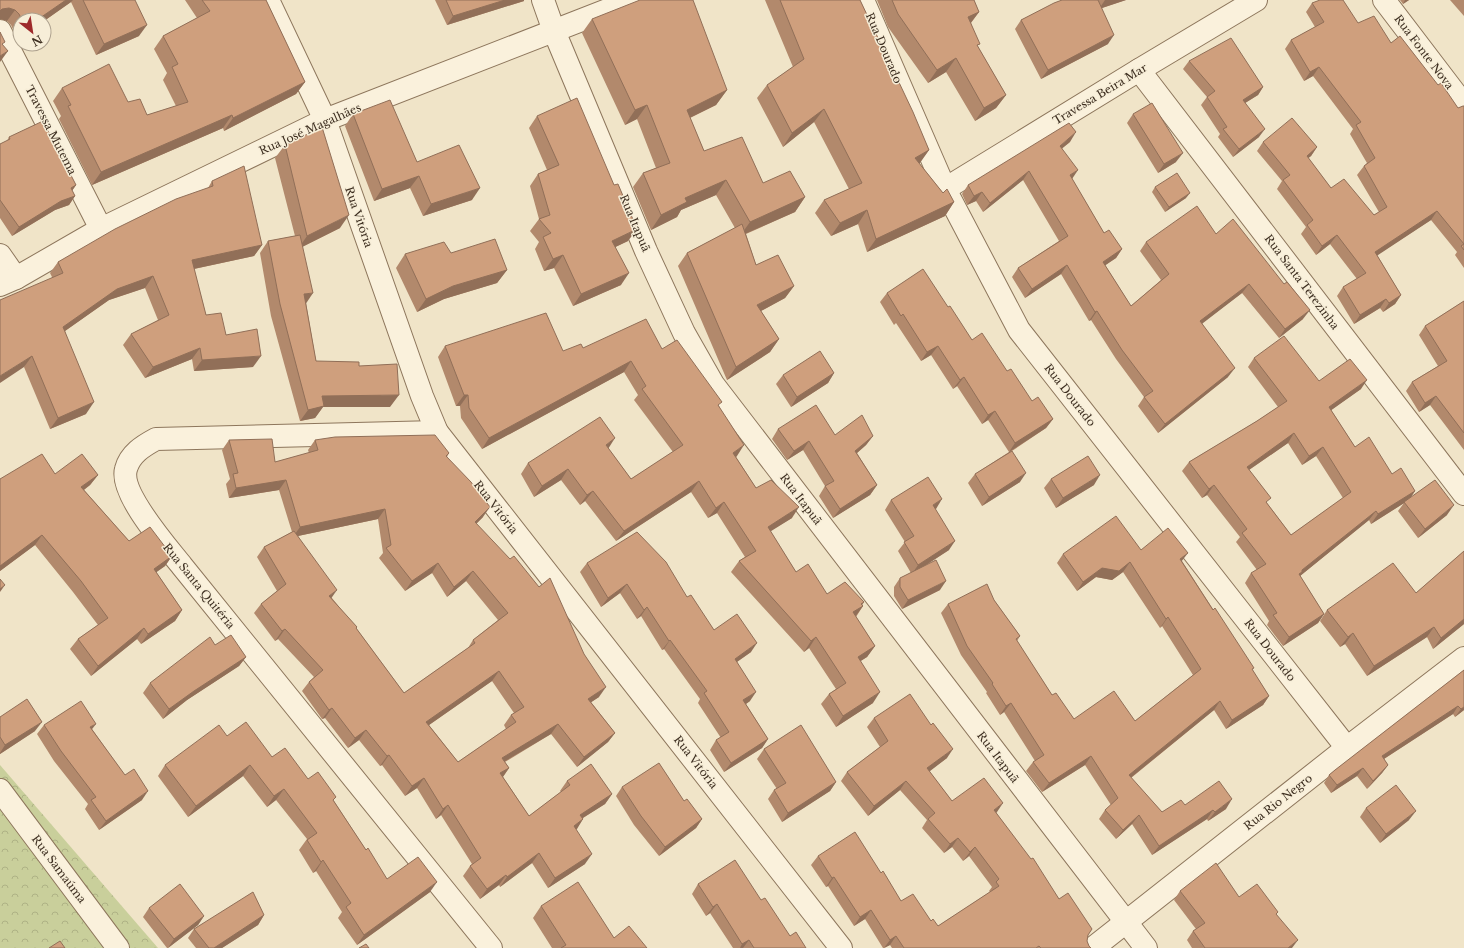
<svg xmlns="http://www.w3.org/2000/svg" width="1464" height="948" viewBox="0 0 1464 948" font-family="'Libre Baskerville',serif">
	<defs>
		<pattern id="forest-crowns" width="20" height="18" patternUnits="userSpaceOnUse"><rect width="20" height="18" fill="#c9cf9b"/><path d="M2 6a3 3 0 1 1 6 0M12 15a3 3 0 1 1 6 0" fill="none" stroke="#aeb285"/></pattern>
	</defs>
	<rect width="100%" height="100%" fill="#f0e4c8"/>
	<path fill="url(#forest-crowns)" d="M0,765L158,948H0Z"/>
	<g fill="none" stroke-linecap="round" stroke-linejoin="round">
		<g stroke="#8d765c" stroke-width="24">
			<g id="street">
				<path d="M268,0L325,120L422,396L437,432L841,948"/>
				<path d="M543,0L554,31L646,251L684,333L713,384L1146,948"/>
				<path d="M863,0L945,189L1019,330L1347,748"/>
				<path d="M1384,0L1464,105"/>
				<path d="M0,31L101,229"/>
				<path d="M1139,70L1464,494"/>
				<path d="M945,189L1139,70L1256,0"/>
				<path d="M0,255L16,278"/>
				<path d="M0,285L16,278L101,229L325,120L633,0"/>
				<path d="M437,432L156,439C143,446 130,454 126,469C119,493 167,547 182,566L491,948"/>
				<path d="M0,790L118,948"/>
				<path d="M1093,948L1347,748L1464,658"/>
			</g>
		</g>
		<use href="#street" stroke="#faf1dc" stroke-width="22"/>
	</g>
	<g fill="#b2896c" fill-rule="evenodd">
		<path d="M0,0H135L139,36L96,55L71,2L44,21V20H20V37L18,39L11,25L7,21L0,19Z"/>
		<path d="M185,0H266L305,82L296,94L224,131L223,128L92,185L59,119L61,116L53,101L62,88L128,102L147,115L176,106L163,80L167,73L154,49L163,36L197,18Z"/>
		<path d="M435,0H524V1L447,25Z"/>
		<path d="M765,0H860L929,150L919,163L943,193L954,202L945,216L867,252L858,224L831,236L815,213L824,200L849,189L814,122L783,147L757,98L767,85L793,67Z"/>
		<path d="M877,0H974L979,12L971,23L978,47L1006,95L996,108L975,121L946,72L928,83L888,27Z"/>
		<path d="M1062,0H1126L1102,8L1108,44L1041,79L1015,29L1021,20Z"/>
		<path d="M1400,0H1409L1403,4Z"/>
		<path d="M1450,0H1464V16Z"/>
		<path d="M1312,3L1358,23L1391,43L1438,85L1458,108L1464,106V268L1455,255L1457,252L1431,220L1377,255L1401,295L1395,304L1383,312L1380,308L1354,324L1337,296L1343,287L1357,279L1330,244L1316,255L1301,234L1306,227L1277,189L1282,181L1257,151L1263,142L1317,147L1311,156L1308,158L1331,188L1374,215L1379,212L1357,175L1364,166L1367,163L1350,134L1353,129L1313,76L1304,81L1285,49L1291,40L1315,27L1306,12Z"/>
		<path d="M592,19L727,90L716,105L690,118L704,151L763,183L805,197L795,212L746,234L756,265L794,286L785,298L761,311L779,339L770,352L727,380L678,266L687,253L735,228L716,195L681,210L677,217L651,230L633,187L643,173L656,168L637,119L625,125L582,33Z"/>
		<path d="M1189,61L1263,87L1258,95L1245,103L1259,137L1233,157L1218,137L1220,134L1201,105L1207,97L1183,69Z"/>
		<path d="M353,114L417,162L472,200L423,216L410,188L374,201L345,126Z"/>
		<path d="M1133,114L1176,162L1158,173L1127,123Z"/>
		<path d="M537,116L628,241L615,247L621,285L573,306L554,268L544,271L535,249L539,242L530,231L539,219L530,186L538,174L547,170L529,128Z"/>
		<path d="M9,137L76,185L72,191L75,196L69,205L55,210L12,236L0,218V144L7,141Z"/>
		<path d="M1070,142L1062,148L1072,179L1104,233L1122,249L1116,258L1105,265L1131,306L1161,280L1140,251L1146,242L1216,234L1303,319L1279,338L1242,293L1202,323L1228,377L1158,433L1138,406L1144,397L1116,359L1091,320L1089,321L1061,274L1025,298L1012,277L1018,268L1059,241L1023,180L983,212L976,201L967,205L962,194L968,185Z"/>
		<path d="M285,145L340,228L302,247L306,303L316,361L359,366L390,407H323L315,418L300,421L271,316L260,253L268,241L295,236L275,158Z"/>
		<path d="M212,181L262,245L254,256L194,269L206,315L226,335L253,367L194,371L192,359L145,378L123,345L131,334L158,320L145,288L109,300L65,331L86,414L50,429L24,367L52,277L50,273L58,262L208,188Z"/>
		<path d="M1155,187L1186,198L1165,212L1152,192Z"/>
		<path d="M451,253L507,270L497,283L444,299L417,312L396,268L405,254Z"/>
		<path d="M887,293L948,307L972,340L1007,371L1032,401L1053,419L1046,428L1012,451L1020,482L982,506L968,483L975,474L1009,452L988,420L982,424L957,386L953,389L931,355L921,361L896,323L894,325L880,302Z"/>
		<path d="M1464,301V450L1430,405L1419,412L1406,391L1412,382L1438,366L1419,335L1425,326Z"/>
		<path d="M445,346L563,351L583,348L662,349L719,406L737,456L736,457L756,488L792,518L770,531L796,572L827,594L864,602L862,605L863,606L856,617L875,646L867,657L860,661L873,703L836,727L821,704L829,694L836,689L809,648L804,652L731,572L739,561L745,557L717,513L708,518L691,492L616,541L585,501L580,505L561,480L534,497L521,474L528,463L608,448L631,479L673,452L634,400L638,395L624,372L482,449L461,418L460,406H456L438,357Z"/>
		<path d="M1254,358L1319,381L1361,389L1331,410L1355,447L1415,491L1410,498L1447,515L1418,538L1398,511L1404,503L1371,524L1369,520L1300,576L1324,614L1318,623L1283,646L1267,625L1269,621L1245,583L1251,573L1257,570L1236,542L1240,537L1207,495L1202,498L1182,471L1189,462L1257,421L1278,407L1248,367ZM1288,443L1302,465L1316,456L1343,498L1291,535L1267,503L1249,470Z"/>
		<path d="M834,373L828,383L791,407L776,384L783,375Z"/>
		<path d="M778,429L835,435L873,436L866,445L857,453L877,485L870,495L833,518L819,496L825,486L803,450L787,460L772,439Z"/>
		<path d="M229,440L275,462L309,453L308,450L315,440L449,453L447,457L483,517L476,524L599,697L591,702L615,733L608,742L577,767L551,734L505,762L509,768L503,777L529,816L561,792L560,791L567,781L612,794L605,804L583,818V819L576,829L585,864L548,888L532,863L500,887L499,885L480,899L463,876L470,866L472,864L441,815L436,819L417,788L405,796L382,765L380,766L359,740L348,748L325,718L322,719L302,691L309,682L314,677L278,639L275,641L254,613L261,604L277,591L257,557L264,547L292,532L279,490L229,498L226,484L230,479L222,450ZM378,519L383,553L379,558L405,591L432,573L447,597L466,581L498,620L473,640L468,648L404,693L356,628L332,598L298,536ZM492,681L514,713L511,715L504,725L506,729L458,762L429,725Z"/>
		<path d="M55,474L98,475L90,485L84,490L129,541L172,556L165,566L156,572L182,610L175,621L141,644L137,639L91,676L70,649L78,639L98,625L73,592L35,545L0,571V479Z"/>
		<path d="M1051,479L1094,485L1056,508L1044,488Z"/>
		<path d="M891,500L936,509H935L949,550L923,567L940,590L902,609L894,596V587L900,578L911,573L898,551L905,542L885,510Z"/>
		<path d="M1141,550L1182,561L1269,696L1263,705L1226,729L1214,710L1131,778L1162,812L1185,805L1226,809L1208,821L1207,819L1152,855L1132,824L1116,839L1099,819L1105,810L1111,805L1085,765L1042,792L1026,771L1033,762L1035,761L1004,712L1000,715L986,693L987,692L961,655L941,613L948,604L994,600L1020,636L1017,641L1052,695L1074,719L1135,721L1193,675L1162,626L1160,628L1123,572L1112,580L1096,577L1077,591L1057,563L1063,554Z"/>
		<path d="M1464,551V624L1433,649L1427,637L1367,676L1345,644L1340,647L1320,621L1327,610L1416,593Z"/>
		<path d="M587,563L687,597L714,630L751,652L737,662L750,701L746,704L768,739L762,748L724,772L710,750L716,740L721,738L698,703L700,699L664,649L662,650L641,616L637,619L620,593L601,607L580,572Z"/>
		<path d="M215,645L246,657L239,666L187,700L163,719L143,693L150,683Z"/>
		<path d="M1464,670V710L1455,717L1453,714L1384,759L1388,765L1382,773L1367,789L1357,776L1331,793L1324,783L1329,775Z"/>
		<path d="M0,717L35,731L0,754Z"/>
		<path d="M874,718L947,758L929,771L952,801L997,812L996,813L1059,899L1088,935L1087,941L1089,946L1091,948H892L890,945L884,948H883L865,919L854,926L828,886L826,887L811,865L818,856L881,873L901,901L938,926L990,892L989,891L992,887L969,856L963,861L952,847L944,853L922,828L927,820L900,790L868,816L841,781L847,772L880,747L867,727Z"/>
		<path d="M44,725L92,729L142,800L99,830L85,809L88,804L54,761L37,734Z"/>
		<path d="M227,736L272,757L308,779L334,801L366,850L387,879L430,892L357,945L338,918L342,912L316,871L313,873L299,850L307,839L276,800L267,807L243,776L188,817L158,776L165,765Z"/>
		<path d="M764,749L836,782L830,791L782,822L768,799L774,790L777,789L757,759Z"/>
		<path d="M622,787L684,801L702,819L696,828L659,856L634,825L616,796Z"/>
		<path d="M1366,808L1409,820L1380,843L1360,817Z"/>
		<path d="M698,884L761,900L790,936L806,948H733L710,913L706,916L692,894Z"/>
		<path d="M1180,891L1239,897L1276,914L1292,948H1192L1187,940L1193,931L1196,929L1174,900Z"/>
		<path d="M541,906L614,938L647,948H552L533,918Z"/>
		<path d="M149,908L204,916L198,925L168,948H167L143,917Z"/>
		<path d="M264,915L258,925L222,948H196L188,938L194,929Z"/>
	</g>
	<g fill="#916f58">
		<path d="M66,0H73L71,2L44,21V20H37Z"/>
		<path d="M505,0H524V1L447,25L453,16Z"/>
		<path d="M1105,0H1126L1099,9Z"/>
		<path d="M1405,0H1409L1403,4Z"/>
		<path d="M9,8L15,10L7,21L0,19V11L2,9Z"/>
		<path d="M979,12L969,25L968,17Z"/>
		<path d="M147,25L139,36L96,55L104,44Z"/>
		<path d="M1114,35L1108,44L1041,79L1048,70Z"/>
		<path d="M8,51L0,62V56Z"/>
		<path d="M956,58L946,72L928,83L937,70Z"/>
		<path d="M1319,67L1313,76L1304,81L1310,72Z"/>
		<path d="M305,82L296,94L224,131L233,118Z"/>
		<path d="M1263,87L1258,95L1237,108L1243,100Z"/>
		<path d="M727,90L716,105L677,124L687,110Z"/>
		<path d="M1006,95L996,108L975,121L984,108Z"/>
		<path d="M647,105L637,119L625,125L635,110Z"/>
		<path d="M824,109L814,122L783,147L792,133Z"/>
		<path d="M232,115L223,128L92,185L101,172Z"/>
		<path d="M1265,129L1259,137L1233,157L1239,149Z"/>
		<path d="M1076,132L1070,142L1054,155L1060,146Z"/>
		<path d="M1317,147L1311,156L1300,165L1307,156Z"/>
		<path d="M929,150L920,163L906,172L915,158Z"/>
		<path d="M1183,153L1176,162L1158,173L1164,164Z"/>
		<path d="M1078,170L1072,179L1070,175Z"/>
		<path d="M1029,171L1023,180L983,212L990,203Z"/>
		<path d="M419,176L410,188L374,201L382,189Z"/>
		<path d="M726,180L716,195L681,210L677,217L651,230L661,215L685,198Z"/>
		<path d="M76,185L69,195L71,188Z"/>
		<path d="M480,188L472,200L423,216L431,204Z"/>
		<path d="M982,192L976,201L967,205L974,196Z"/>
		<path d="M1190,193L1186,198L1165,212L1169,207Z"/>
		<path d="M75,196L69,205L55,210L12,236L19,227L61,201Z"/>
		<path d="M805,197L795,212L740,236L750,222Z"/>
		<path d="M954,202L945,216L867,252L876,239Z"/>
		<path d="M867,210L858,224L831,236L840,223Z"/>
		<path d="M1437,211L1431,220L1369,261L1375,252Z"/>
		<path d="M349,215L340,228L298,249L307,236Z"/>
		<path d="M637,229L628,241L603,253L612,241Z"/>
		<path d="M1337,235L1330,244L1316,255L1322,246Z"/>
		<path d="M262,245L254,256L184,271L192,260Z"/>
		<path d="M1122,249L1116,258L1097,271L1103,262Z"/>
		<path d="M563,255L554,268L544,271L553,259Z"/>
		<path d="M1067,265L1061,274L1025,298L1032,289Z"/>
		<path d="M507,270L497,283L444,299L417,312L426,299L453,286Z"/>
		<path d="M629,273L621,285L573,306L581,294Z"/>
		<path d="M153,276L145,288L109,300L55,338L63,327L117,289Z"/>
		<path d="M1249,284L1242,293L1194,330L1200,321Z"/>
		<path d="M794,286L785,298L748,318L757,305Z"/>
		<path d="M313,293L305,305L304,294Z"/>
		<path d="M1401,295L1395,304L1383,312L1389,303Z"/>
		<path d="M1386,299L1380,308L1354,324L1360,315Z"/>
		<path d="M1310,310L1303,319L1279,338L1285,329Z"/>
		<path d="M1097,311L1091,320L1089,321L1095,312Z"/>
		<path d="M779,339L770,352L727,380L736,367Z"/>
		<path d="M938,346L931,355L921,361L927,352Z"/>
		<path d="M200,348L192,359L145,378L153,367Z"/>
		<path d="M32,356L24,367L0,383V376Z"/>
		<path d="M261,356L253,367L194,371L202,360Z"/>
		<path d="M631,361L624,372L482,449L489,438Z"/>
		<path d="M1235,368L1228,377L1158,433L1165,424Z"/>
		<path d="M834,373L828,383L791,407L797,397Z"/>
		<path d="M964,377L957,386L953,389L960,380Z"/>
		<path d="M1367,380L1361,389L1323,416L1329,407Z"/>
		<path d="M399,395L390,407H323L315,418L300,421L308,410L322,396Z"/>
		<path d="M464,395H468L460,406H456Z"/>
		<path d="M1436,396L1430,405L1419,412L1425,403Z"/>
		<path d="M94,402L86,414L50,429L58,418Z"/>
		<path d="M995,411L988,420L982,424L988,415Z"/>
		<path d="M1053,419L1046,428L1009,452L1015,443Z"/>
		<path d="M1294,433L1288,443L1240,476L1247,467Z"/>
		<path d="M873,436L866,445L849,460L855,451Z"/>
		<path d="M615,438L608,449L606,445Z"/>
		<path d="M809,441L803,450L787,460L794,451Z"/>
		<path d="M744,445L737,456L726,464L733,453Z"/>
		<path d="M1323,447L1316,456L1302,465L1309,456Z"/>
		<path d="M568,469L561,480L534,497L542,486Z"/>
		<path d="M1026,473L1020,482L982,506L989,497Z"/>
		<path d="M98,475L90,485L74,497L81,487Z"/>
		<path d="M1100,475L1094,485L1056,508L1063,498Z"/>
		<path d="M286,480L279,490L229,498L236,488Z"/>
		<path d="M699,481L691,492L616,541L624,531Z"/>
		<path d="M877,485L870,495L833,518L840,509Z"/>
		<path d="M1214,485L1207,495L1202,498L1209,489Z"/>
		<path d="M593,491L585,501L580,505L587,495Z"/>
		<path d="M1415,491L1409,500L1371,524L1378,514Z"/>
		<path d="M942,499L936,509L926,515L933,505Z"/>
		<path d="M724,502L717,513L708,518L716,508Z"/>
		<path d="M1454,505L1447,515L1418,538L1425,529Z"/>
		<path d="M490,507L483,517L468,532L475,522Z"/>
		<path d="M799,507L792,518L760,538L768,527Z"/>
		<path d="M385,509L378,519L293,537L300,527Z"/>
		<path d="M1376,511L1369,520L1300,576L1292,584L1302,570Z"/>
		<path d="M42,535L35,545L0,571V566Z"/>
		<path d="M955,541L949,550L912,574L918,565Z"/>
		<path d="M1188,553L1181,562L1180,559Z"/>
		<path d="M172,556L165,566L147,579L154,569Z"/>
		<path d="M1130,562L1123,572L1112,580L1096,577L1077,591L1083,582L1102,568Z"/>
		<path d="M438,563L432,573L405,591L412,581Z"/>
		<path d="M473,571L466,581L447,597L454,587Z"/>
		<path d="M946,581L940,590L902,609L908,600Z"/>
		<path d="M627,584L620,593L601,607L608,598Z"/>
		<path d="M5,585L0,592V589Z"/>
		<path d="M337,590L330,600L329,596Z"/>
		<path d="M864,602L860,608L863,606L855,617L853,612Z"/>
		<path d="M647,607L641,616L637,619L644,610Z"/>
		<path d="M182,610L175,621L141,644L148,634Z"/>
		<path d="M1324,614L1318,623L1283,646L1289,637Z"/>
		<path d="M1168,617L1162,626L1160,628L1166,619Z"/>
		<path d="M1464,619V624L1433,649L1441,638Z"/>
		<path d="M1434,627L1427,637L1367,676L1374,666Z"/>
		<path d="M144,628L137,639L91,676L98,666Z"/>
		<path d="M285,629L278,639L275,641L282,631Z"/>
		<path d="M1353,633L1345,644L1340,647L1348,637Z"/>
		<path d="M816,637L809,648L804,652L811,641Z"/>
		<path d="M670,640L664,649L662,650L669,641Z"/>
		<path d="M757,643L751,652L728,668L735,659Z"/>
		<path d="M875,646L867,657L850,668L858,657Z"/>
		<path d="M246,657L239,666L187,700L163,719L169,709L194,691Z"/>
		<path d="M499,671L492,681L419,732L426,722Z"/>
		<path d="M606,687L599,697L581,709L588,699Z"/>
		<path d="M756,692L750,701L737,710L743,700Z"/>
		<path d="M880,692L873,703L836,727L843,716Z"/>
		<path d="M1269,696L1263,705L1226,729L1232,720Z"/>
		<path d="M1220,701L1214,710L1123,784L1129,775Z"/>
		<path d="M1011,703L1004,712L1000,715L1006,706Z"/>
		<path d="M1458,706L1453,714L1376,764L1382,756Z"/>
		<path d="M1464,707V710L1455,717L1461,709Z"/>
		<path d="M332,708L325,718L322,719L329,710Z"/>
		<path d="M42,722L35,731L0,754V753L5,745Z"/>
		<path d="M96,724L89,733L90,727Z"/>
		<path d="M558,724L551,734L495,767L502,758Z"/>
		<path d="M366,730L359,740L348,748L355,738Z"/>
		<path d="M615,733L608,742L577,767L584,757Z"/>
		<path d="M768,739L762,748L724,772L731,763Z"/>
		<path d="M953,749L947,758L921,778L927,768Z"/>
		<path d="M389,755L382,765L380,766L387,756Z"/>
		<path d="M1091,756L1085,765L1042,792L1049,783Z"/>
		<path d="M250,765L243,776L188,817L196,806Z"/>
		<path d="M1388,765L1382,773L1367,789L1373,781Z"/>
		<path d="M509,768L502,778L500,773Z"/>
		<path d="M1363,768L1357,776L1331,793L1337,785Z"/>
		<path d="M424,778L417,788L405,796L412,786Z"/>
		<path d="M906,781L900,790L868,816L874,806Z"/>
		<path d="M836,782L830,791L782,822L788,813Z"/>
		<path d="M284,789L276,800L267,807L274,796Z"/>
		<path d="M148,791L142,800L99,830L106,821Z"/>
		<path d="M612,794L605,804L573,824L580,815Z"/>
		<path d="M1232,799L1226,809L1208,821L1215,812Z"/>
		<path d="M1003,803L997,812L988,819L994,810Z"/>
		<path d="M448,805L441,815L436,819L443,809Z"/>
		<path d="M1213,810L1207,819L1152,855L1159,846Z"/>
		<path d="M1416,811L1409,820L1380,843L1386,834Z"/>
		<path d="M1139,815L1132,824L1116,839L1123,830Z"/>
		<path d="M583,819L577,829L567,836L574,826Z"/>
		<path d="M702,819L696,828L659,856L665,847Z"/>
		<path d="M958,838L952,847L944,853L950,844Z"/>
		<path d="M975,847L969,856L963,861L970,852Z"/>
		<path d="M539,853L532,863L500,887L507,877Z"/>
		<path d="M592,854L585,864L548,888L555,878Z"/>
		<path d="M323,860L316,871L313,873L321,862Z"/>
		<path d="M506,875L499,885L480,899L487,889Z"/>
		<path d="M834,877L828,886L826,887L832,878Z"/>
		<path d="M437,882L430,892L357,945L364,935Z"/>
		<path d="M717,904L710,913L706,916L713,907Z"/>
		<path d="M871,910L865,919L854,926L860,917Z"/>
		<path d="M264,915L258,925L222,948H214Z"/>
		<path d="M204,916L198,925L168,948L174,939Z"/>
		<path d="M896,936L890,945L884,948L890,940Z"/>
		<path d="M749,940L743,948H740L742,944Z"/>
		<path d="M1298,940L1292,948H1288Z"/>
	</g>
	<g fill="#cf9f7d" stroke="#916f58" fill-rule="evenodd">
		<path d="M0,0H66L37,20H22L19,14L15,10L9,8L2,9L0,11Z"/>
		<path d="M83,0H135L147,25L104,44Z"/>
		<path d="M202,0H266L305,82L233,118L232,115L101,172L68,106L71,105L62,88L109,64L128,102L140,99L147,115L188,102L172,67L178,64L163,36L210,11Z"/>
		<path d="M446,0H505L453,16Z"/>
		<path d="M640,0H693L727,90L687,110L704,151L742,137L763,183L790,171L805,197L750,222L726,180L685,198L687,202L661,215L643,173L670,163L647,105L635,110L592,19Z"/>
		<path d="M780,0H860L913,112L929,150L915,158L943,193L947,189L954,202L876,239L867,210L840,223L824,200L862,183L824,109L792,133L767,85L804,59Z"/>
		<path d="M892,0H974L979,12L968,17L980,44L977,45L1006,95L984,108L956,58L937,70L898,14Z"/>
		<path d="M1062,0H1098L1114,35L1048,70L1021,20L1054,3Z"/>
		<path d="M1320,0H1343L1358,23L1374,16L1391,43L1400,36L1438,85L1441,83L1458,108L1463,106H1464V250L1461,246L1464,244L1437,211L1375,252L1401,295L1389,303L1386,299L1360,315L1343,287L1366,273L1337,235L1322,246L1307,225L1313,220L1283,180L1290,175L1263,142L1292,118L1317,147L1307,156L1331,188L1344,179L1374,215L1387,207L1364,166L1375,158L1356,125L1361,122L1319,67L1310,72L1291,40L1324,22L1312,3Z"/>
		<path d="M0,32L5,42L2,44L8,51L0,56Z"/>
		<path d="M1231,38L1263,87L1243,100L1265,129L1239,149L1223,129L1227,127L1207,97L1215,91L1189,61Z"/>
		<path d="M577,98L614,185L618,184L637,229L612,241L629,273L581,294L563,255L553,259L543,237L551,233L539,219L550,215L538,174L559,165L537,116Z"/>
		<path d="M390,100L417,162L459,145L480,188L431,204L419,176L382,189L353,114Z"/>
		<path d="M1152,103L1183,153L1164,164L1133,114Z"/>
		<path d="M43,121L76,185L71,188L75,196L61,201L19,227L0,200V144L10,139L9,137Z"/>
		<path d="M1069,123L1076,132L1060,146L1078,170L1070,175L1104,233L1109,230L1122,249L1103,262L1131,306L1169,274L1146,242L1197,206L1216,234L1233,219L1284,284L1287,282L1310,310L1285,329L1249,284L1200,321L1235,368L1165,424L1144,397L1153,391L1122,350L1097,311L1095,312L1067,265L1032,289L1018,268L1068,236L1029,171L990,203L982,192L974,196L968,185Z"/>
		<path d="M322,127L349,215L307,236L285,145Z"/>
		<path d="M244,166L262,245L192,260L206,315L221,313L226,335L257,329L261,356L202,360L200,348L153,367L131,334L169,315L153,276L117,289L63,327L94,402L58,418L32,356L0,376V300L63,273L58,262L115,229L176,199L213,186L212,181Z"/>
		<path d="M1177,173L1190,193L1169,207L1155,187Z"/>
		<path d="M742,224L756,265L778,255L794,286L757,305L779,339L736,367L687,253Z"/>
		<path d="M300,235L313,293L304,294L316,361L359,362V366L397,364L399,395L322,396L324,406L308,410L280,304L268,241Z"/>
		<path d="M495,239L507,270L453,286L426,299L405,254L444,242L451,253Z"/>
		<path d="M923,269L948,307L950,306L972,340L982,333L1007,371L1011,369L1032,401L1038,397L1053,419L1015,443L995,411L988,415L964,377L960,380L938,346L927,352L903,314L901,316L887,293Z"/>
		<path d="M1464,301V433L1436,396L1425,403L1412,382L1447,361L1425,326Z"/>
		<path d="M546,313L563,351L581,344L583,348L646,319L662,349L677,340L722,402L718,405L744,445L733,453L756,488L771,480L799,507L768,527L796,572L808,564L827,594L845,582L864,602L861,604L863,606L853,612L875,646L858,657L880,692L843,716L829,694L846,683L816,637L811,641L739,561L756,551L724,502L716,508L699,481L624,531L593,491L587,495L568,469L542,486L528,463L600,417L615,438L606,445L631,479L683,445L642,389L646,386L631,361L489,438L469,408L468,395H464L445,346Z"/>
		<path d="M1284,336L1319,381L1350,359L1367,380L1329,407L1355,447L1369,437L1392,474L1401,468L1415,491L1378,514L1376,511L1302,570V572L1299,574L1324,614L1289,637L1273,615L1277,613L1251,573L1266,564L1242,533L1247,529L1214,485L1209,489L1189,462L1257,421L1287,401L1254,358ZM1294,433L1309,456L1323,447L1351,492L1291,535L1266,502L1271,498L1247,467Z"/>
		<path d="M820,351L834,373L797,397L783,375Z"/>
		<path d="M816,405L835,435L862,415L873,436L855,451L877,485L840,509L825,486L834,481L809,441L794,451L778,429Z"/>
		<path d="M435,435L449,453L446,456L471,482L490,507L475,522L510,559L514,556L539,587L550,578L584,654L606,687L588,699L615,733L584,757L558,724L502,758L509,768L500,773L529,816L570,785L567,781L591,764L612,794L580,815L583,819L574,826L592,854L555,878L539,853L507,877L506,875L487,889L470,866L481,858L448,805L443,809L424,778L412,786L389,755L387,756L366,730L355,738L332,708L329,710L309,682L323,670L285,629L282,631L261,604L286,584L264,547L294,531L337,590L329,596L357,627L356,628L404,693L475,643L473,640L508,613L473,571L454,587L438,563L412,581L386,548L391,545L385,509L300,527L286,480L236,488L233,474L238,473L229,440L272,439L275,462L318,450L315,440L335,437ZM499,671L524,707L511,715L516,722L458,762L426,722Z"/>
		<path d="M1012,451L1026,473L989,497L975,474Z"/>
		<path d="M42,454L55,474L82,454L98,475L81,487L129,541L150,527L172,556L154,569L182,610L148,634L144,628L98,666L78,639L108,618L81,581L42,535L0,566V479Z"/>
		<path d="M1088,456L1100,475L1063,498L1051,479Z"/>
		<path d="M928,477L942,499L933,505L955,541L918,565L904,542L914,536L891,500Z"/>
		<path d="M1435,480L1454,505L1425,529L1404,502Z"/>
		<path d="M1116,516L1141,550L1168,528L1188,553L1180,559L1213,610L1215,608L1254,668L1252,669L1269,696L1232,720L1220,701L1129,775L1162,812L1181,800L1185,805L1219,781L1232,799L1215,812L1213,810L1159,846L1139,815L1123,830L1105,810L1118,798L1091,756L1049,783L1033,762L1044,755L1011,703L1006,706L992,684L993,683L967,646L948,604L987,584L994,600L1020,636L1016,639L1052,695L1056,693L1074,719L1114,691L1135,721L1201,669L1168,617L1166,619L1130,562L1119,571L1102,568L1083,582L1063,554Z"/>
		<path d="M637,532L666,562L687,597L691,595L714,630L737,614L757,643L735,659L756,692L743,700L768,739L731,763L716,740L729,732L704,693L707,691L670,640L669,641L647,607L644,610L627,584L608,598L587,563Z"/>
		<path d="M1464,551V619L1441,638L1434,627L1374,666L1353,633L1348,637L1327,610L1393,563L1416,593Z"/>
		<path d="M936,560L946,581L908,600L900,587V578Z"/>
		<path d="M0,579L5,585L0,589Z"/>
		<path d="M231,635L246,657L194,691L169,709L150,683L210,637L215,645Z"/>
		<path d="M1464,670V707L1461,709L1458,706L1382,756L1388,765L1373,781L1363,768L1337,785L1329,775L1335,770Z"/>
		<path d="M910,694L931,725L933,723L953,749L927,768L952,801L984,778L1003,803L994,810L1031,859L1033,858L1059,899L1068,893L1092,929L1088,935L1087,941L1089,946L1091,948H1041L1039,946L1036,948H904L896,936L890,940L871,910L860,917L834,877L832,878L818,856L855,832L881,873L883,871L901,901L913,894L931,921L933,919L938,926L999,886L996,882L999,879L975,847L970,852L958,838L950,844L928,819L935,813L906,781L874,806L847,772L888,741L874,718Z"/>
		<path d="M27,699L42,722L5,745L0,737V717Z"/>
		<path d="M81,701L96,724L90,727L125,775L134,769L148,791L106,821L91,800L96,797L61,751L44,725Z"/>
		<path d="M246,722L272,757L285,748L308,779L318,772L336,797L333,800L366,850L368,848L387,879L418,857L437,882L364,935L346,907L351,903L323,860L321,862L307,840L317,833L284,789L274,796L250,765L196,806L165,765L219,725L227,736Z"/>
		<path d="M801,725L836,782L788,813L774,790L786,783L764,749Z"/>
		<path d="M659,763L684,801L687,799L702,819L665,847L641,816L622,787Z"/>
		<path d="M1396,785L1416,811L1386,834L1366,808Z"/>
		<path d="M735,860L761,900L765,898L790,936L796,932L806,948H754L749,940L742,944L717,904L713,907L698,884Z"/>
		<path d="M1216,863L1239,897L1257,884L1278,912L1276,914L1298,940L1288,948H1205L1193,931L1205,923L1180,891Z"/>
		<path d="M578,882L614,938L629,926L647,948H561L566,945L541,906Z"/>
		<path d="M180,884L204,916L174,939L149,908Z"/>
		<path d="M253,892L264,915L214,948H209L194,929Z"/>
		<path d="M60,941L65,948H49Z"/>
		<path d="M366,944L369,948H359Z"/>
	</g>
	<g text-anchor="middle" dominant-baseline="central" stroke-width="3" stroke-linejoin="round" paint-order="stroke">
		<g font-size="11" fill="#3d2e20" stroke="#f7eed8">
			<text transform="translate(884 48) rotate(67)">Rua Dourado</text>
			<text transform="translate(1424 52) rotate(53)">Rua Fonte Nova</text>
			<text transform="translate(1100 94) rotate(-31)">Travessa Beira Mar</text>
			<text transform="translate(310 129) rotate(-24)">Rua José Magalhães</text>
			<text transform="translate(51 130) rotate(63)">Travessa Mutema</text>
			<text transform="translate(359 217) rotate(71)">Rua Vitória</text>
			<text transform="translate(635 223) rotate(67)">Rua Itapuã</text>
			<text transform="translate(1302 282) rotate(53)">Rua Santa Terezinha</text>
			<text transform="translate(1070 395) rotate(52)">Rua Dourado</text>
			<text transform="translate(801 499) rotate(53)">Rua Itapuã</text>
			<text transform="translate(496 507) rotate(52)">Rua Vitória</text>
			<text transform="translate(199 586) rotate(51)">Rua Santa Quitéria</text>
			<text transform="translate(1270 650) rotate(52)">Rua Dourado</text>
			<text transform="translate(998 757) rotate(53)">Rua Itapuã</text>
			<text transform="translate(696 762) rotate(52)">Rua Vitória</text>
			<text transform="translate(1278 802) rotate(-38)">Rua Rio Negro</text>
			<text transform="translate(59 869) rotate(53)">Rua Samaúma</text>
		</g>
	</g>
	<g transform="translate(32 32) rotate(150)"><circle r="19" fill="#f7eed8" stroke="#ada18e"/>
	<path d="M0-3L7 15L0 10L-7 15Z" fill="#9e2a2b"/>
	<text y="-6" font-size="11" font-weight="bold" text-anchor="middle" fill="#3d2e20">N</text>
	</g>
</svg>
